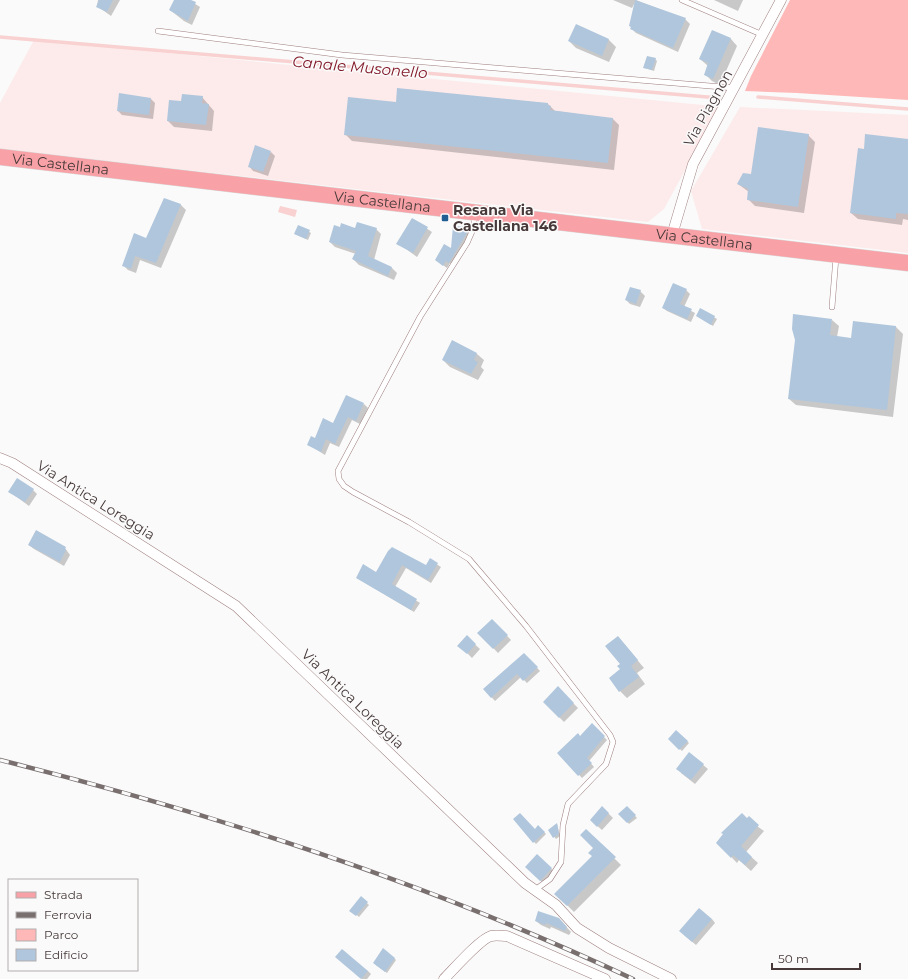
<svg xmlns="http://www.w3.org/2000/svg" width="908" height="979" viewBox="0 0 908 979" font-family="Montserrat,sans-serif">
	<rect width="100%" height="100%" fill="#fafafa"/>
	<g fill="#fdebeb">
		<path d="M34,40L703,105L720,106L664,209L648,222L0,149V103Z"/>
		<path d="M740,107L908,115V253L702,229L691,191Z"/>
	</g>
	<path fill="#feb8b7" d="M790,0H908V100L797,93L745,91L751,76Z"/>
	<path fill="#f8d1d0" d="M280,206L297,210L295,217L278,212Z"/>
	<g fill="#0003">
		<path d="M98,0H120L111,16L97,6Z"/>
		<path d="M175,0H189L200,7L192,25L184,21L170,10Z"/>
		<path d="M613,0H636L685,19L690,24L678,52L636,33L631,28L635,2L632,8Z"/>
		<path d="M714,0H743L738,11Z"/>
		<path d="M576,26L609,40L616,47L609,62L576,48L569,41Z"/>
		<path d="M713,31L731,39L737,46L720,85L712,81L705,74L708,66L700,59Z"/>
		<path d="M655,59L657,61L654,71L645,68Z"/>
		<path d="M202,97L214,111L212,131L174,127L168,121L182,102Z"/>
		<path d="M151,99L155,103L153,119L122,115L118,111Z"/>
		<path d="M397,103L548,104L555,111L613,119L619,125L614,170L352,141L345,134Z"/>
		<path d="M808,135L815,142L804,213L755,206L748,199L749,192L738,184Z"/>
		<path d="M908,140V220L903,219L902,225L858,219L851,213L865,150Z"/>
		<path d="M271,152L275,156L268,176L253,171L249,166Z"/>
		<path d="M164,199L181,205L186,210L161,268L140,260L136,273L128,270L123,265L147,239Z"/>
		<path d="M412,219L432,232L417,257L398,243Z"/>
		<path d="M299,226L311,233L308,240L297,235Z"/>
		<path d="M340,228L376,229L381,234L374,260L392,268L397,273L394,280L359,265L353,259L356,254L335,247L330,242Z"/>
		<path d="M468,228L471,231L453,265L450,263L447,268L440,263L452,250Z"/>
		<path d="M686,290L690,294L684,307L695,313L691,322L667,311L663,308Z"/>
		<path d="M640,291L645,296L640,307L630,304L626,300Z"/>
		<path d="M700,309L717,319L713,326L697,316Z"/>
		<path d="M832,320L839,326L837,337L852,339L854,322L896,327L903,334L893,417L796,405L789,399Z"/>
		<path d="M453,341L477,354L484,360L481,367L484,370L478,380L450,367L443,360Z"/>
		<path d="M364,404L368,408L360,424L352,420L339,447L330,443L325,455L309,445L334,424Z"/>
		<path d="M33,490L37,494L29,506L10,492Z"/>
		<path d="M29,545L65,548L70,555L64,566L34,549Z"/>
		<path d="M388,552L426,567L430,560L441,567L431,583L406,568L395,587L420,603L414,612L357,578L376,573Z"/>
		<path d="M492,620L511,640L498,653L479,633Z"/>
		<path d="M467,637L480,649L472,658L459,645Z"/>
		<path d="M618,637L644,668L637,673L645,684L627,698L620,691L621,664Z"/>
		<path d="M524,654L540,671L527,683L521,677L495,701L484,689Z"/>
		<path d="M558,688L578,708L564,722L544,702Z"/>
		<path d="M592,725L607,740L589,761L594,767L582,778L559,753L580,737Z"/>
		<path d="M676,731L689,743L682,751L669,739Z"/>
		<path d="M690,754L708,769L695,784L681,773Z"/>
		<path d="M602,807L613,818L602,830L595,824Z"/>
		<path d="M627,807L637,818L629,824L620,814Z"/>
		<path d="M747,819L764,831L746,852L758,863L751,871L739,860L737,863L717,842Z"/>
		<path d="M515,820L535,830L538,826L546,834L536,844Z"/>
		<path d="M557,824L560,836L556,839L549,830Z"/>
		<path d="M586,830L621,865L574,912L556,894L593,856L595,848Z"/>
		<path d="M537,856L556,873L545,885L526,867Z"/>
		<path d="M361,898L369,905L359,917L351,910Z"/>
		<path d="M558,918L571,932L569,935L551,927L550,929L541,925L536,921Z"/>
		<path d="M712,919L715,923L696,945L684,935Z"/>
		<path d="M394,958L396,960L387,973L376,965Z"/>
		<path d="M340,960L368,971L371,974L367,979H362Z"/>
	</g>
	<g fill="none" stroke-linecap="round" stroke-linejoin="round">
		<g stroke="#f8d1d0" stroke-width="3.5">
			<path d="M0,37L719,98"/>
			<path d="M758,97L908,109"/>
		</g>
	</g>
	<g fill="#b0c6dc">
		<path d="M99,0H113L107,12L96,7Z"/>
		<path d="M174,0H191L196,2L188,21L169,10Z"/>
		<path d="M635,0L686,18L673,48L630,29L631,27L629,26Z"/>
		<path d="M576,24L609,39L602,56L568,41Z"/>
		<path d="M712,30L731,38L713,79L704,75L708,63L699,59Z"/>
		<path d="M647,56L656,58L652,70L643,68Z"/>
		<path d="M397,88L548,103V105L551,106L550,110L613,118L608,163L344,135L348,97L396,102Z"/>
		<path d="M119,93L151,98L149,115L117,111Z"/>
		<path d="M182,94L203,96L202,103L209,104L206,125L167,121L169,100L181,101Z"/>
		<path d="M758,127L809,134L798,207L747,200L748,189L737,184L743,173L751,174Z"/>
		<path d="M865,134L908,139V214L896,213V219L850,213L858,148L864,149Z"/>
		<path d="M255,145L271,151L263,172L248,167Z"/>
		<path d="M164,198L181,204L156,263L135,256L131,269L122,266L134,233L146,238Z"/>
		<path d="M412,218L428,227L413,253L396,244Z"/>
		<path d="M357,222L377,228L368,256L392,267L388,276L352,259L356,251L329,242L334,225L340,227L341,223L355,228Z"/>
		<path d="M298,225L310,230L306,239L294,234Z"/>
		<path d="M453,226L468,227V231L449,263L446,261L443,266L435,260L444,244L451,248Z"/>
		<path d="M673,283L687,289L680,304L692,309L687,319L662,308Z"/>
		<path d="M630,287L641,290L636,304L625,300Z"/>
		<path d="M700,308L715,316L711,325L696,316Z"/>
		<path d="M793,314L832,319L830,335L851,338L853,321L896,326L887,410L788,399L795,340L792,329Z"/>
		<path d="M452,340L477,353L474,360L478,362L471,374L442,360Z"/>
		<path d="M346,395L364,403L356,421L348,417L335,444L326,439L321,452L307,445L311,436L315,438L323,418L333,423Z"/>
		<path d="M17,478L34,489L25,502L8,492Z"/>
		<path d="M36,530L66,547L65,549L66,550L60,562L28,545Z"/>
		<path d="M392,547L426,565L430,558L438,563L428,580L402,565L392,584L417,599L411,610L356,578L363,564L376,572L388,551Z"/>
		<path d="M492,619L508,635L493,649L477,633Z"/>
		<path d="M467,635L476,644L467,654L457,646Z"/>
		<path d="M618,636L638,660L631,666L639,677L619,692L609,678L620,669L617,666L620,664L605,646Z"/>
		<path d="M524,653L538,667L523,681L517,674L491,698L483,689Z"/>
		<path d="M558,686L574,703L559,718L543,702Z"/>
		<path d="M592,723L605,736L587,758L592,763L578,776L557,753L578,733L580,736Z"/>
		<path d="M676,730L688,741L679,750L668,739Z"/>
		<path d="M689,752L704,764L691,780L676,769Z"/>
		<path d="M602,806L609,813L597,827L590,820Z"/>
		<path d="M627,806L636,815L627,823L618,814Z"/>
		<path d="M520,813L535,829L538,825L545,832L533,843L513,819Z"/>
		<path d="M742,813L747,818L749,816L759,825L741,846L752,857L745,865L733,855L731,858L716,843L723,834L721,833Z"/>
		<path d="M557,823L559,834L553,838L548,830Z"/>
		<path d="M586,829L616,857L567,906L554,894L592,856L588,853L593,848L580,835Z"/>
		<path d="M537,854L552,868L540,881L525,867Z"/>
		<path d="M361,896L368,902L356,916L349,911Z"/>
		<path d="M699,908L712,919L692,942L679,931Z"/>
		<path d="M538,911L559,918L567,927L565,931L546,923L545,925L535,921Z"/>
		<path d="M383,948L395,958L385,972L373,963Z"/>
		<path d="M342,949L368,971L361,979L335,957Z"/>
	</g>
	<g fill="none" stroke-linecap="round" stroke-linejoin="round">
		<g stroke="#9e7e7e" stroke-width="6">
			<g id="service">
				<path d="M682,0L763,35"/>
				<path d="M158,31L342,55L734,88"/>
				<path d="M474,215V227L467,243L420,317L338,471L339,479L344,486L353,492L409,522L469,559L526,626L610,735L613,742L606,764L568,804L563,825L561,862L550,879L535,890"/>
				<path d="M832,307L836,257"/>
			</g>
		</g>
		<g stroke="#9e7e7e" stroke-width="11">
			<g id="minor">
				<path d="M672,235L693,164L781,0"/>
				<path d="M0,458L12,463L236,606L525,883L556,905L577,928L609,948L671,979"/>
				<path d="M444,979C453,970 480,939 491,936C496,935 502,936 507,936L605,979"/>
			</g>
		</g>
		<g stroke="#dad7d7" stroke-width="17">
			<g id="primary">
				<path id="s1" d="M0,157L908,263"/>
			</g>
		</g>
		<use href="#service" stroke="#fff" stroke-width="5"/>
		<use href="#minor" stroke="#fff" stroke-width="10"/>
		<use href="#primary" stroke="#f8a2a7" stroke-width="16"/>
		<g stroke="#796f6f" stroke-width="4.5">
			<path id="rail" d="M0,760C216,814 431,884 633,979"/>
		</g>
		<use href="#rail" stroke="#fafafa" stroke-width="3" stroke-dasharray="9" stroke-linecap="butt"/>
	</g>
	<rect fill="#1f5d93" stroke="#fafafa" stroke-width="1.5" x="441" y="214" width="8" height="8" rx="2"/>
	<g text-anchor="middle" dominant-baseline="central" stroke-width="3" stroke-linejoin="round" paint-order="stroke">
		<g font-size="14" fill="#473939" stroke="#fafafa">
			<text transform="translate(708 108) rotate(-61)">Via Piagnon</text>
			<text stroke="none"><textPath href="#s1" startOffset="61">Via Castellana</textPath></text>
			<text stroke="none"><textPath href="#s1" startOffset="385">Via Castellana</textPath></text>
			<text stroke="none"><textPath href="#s1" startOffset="709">Via Castellana</textPath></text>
			<text transform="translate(96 500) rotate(32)">Via Antica Loreggia</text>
			<text transform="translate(353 699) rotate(44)">Via Antica Loreggia</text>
		</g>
		<g font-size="14" font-weight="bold" fill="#473939" stroke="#fafafa" text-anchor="start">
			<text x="453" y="210">Resana Via<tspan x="453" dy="16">Castellana 146</tspan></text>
		</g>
		<g font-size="15" font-style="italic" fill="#811626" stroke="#fafafa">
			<text transform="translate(360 67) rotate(5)">Canale Musonello</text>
		</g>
	</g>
	<rect x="8" y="879" width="130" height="92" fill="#fafafa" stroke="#b2adad"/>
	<rect x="16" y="892" width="20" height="6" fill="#f8a2a7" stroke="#b2adad"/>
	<text x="44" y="899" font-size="12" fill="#473939">Strada</text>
	<rect x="16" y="912" width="20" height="6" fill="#796f6f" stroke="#b2adad"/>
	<text x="44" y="919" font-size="12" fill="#473939">Ferrovia</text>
	<rect x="16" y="929" width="20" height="12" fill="#feb8b7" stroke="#b2adad"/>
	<text x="44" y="939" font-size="12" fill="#473939">Parco</text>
	<rect x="16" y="949" width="20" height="12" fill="#b0c6dc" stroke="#b2adad"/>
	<text x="44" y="959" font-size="12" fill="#473939">Edificio</text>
	<path d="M772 963v6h88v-6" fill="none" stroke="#473939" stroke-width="2"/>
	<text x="778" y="963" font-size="12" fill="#473939" stroke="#fafafa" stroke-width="3" paint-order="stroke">50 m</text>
</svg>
